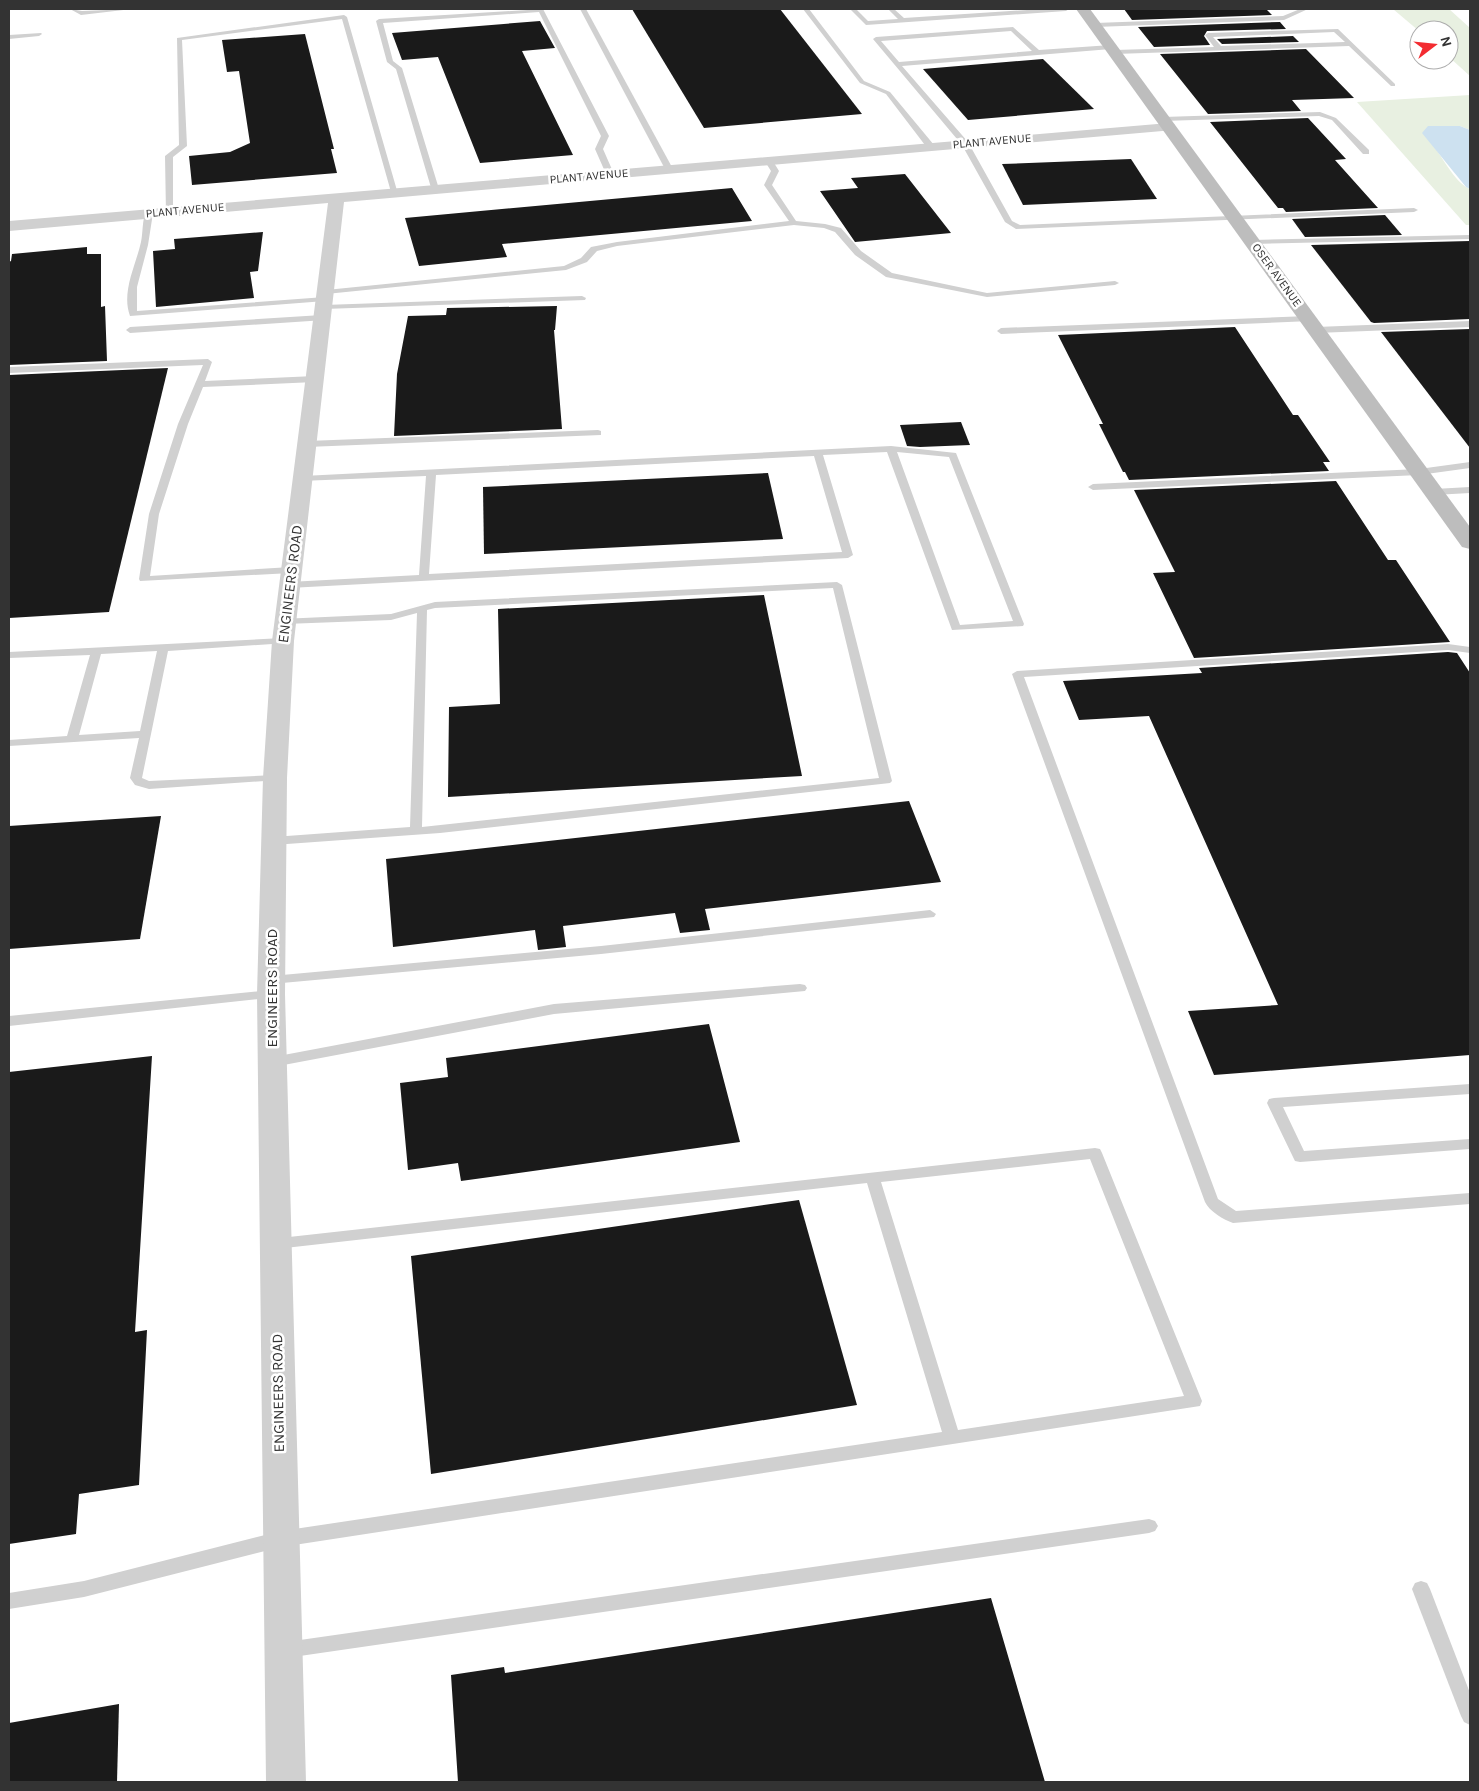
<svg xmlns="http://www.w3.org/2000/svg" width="1479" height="1791" viewBox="0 0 1479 1791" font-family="Karla,sans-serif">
	<rect width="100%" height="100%" fill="#fff"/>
	<g fill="#e8f0e1">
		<path d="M1393,9H1449L1470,28V76L1449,57V30L1419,31Z"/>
		<path d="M1470,95V130L1460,126L1437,151C1446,163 1456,183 1470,189V225H1466L1357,102Z"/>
	</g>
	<path fill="#cde1f0" d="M1428,126H1460L1470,130V189L1466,187L1422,133Z"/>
	<g fill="#1a1a1a">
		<path d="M632,9H780L862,114L704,128Z"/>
		<path d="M1124,9H1266L1272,15L1132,20Z"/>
		<path d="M540,21L555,48L522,51L573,155L480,163L438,57L402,60L392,33Z"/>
		<path d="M1280,22L1286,29L1207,31L1204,36L1210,45L1154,47L1138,27Z"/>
		<path d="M305,34L334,149H331L337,173L192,185L189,156L230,152L250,143L239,71L227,72L222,40Z"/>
		<path d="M1293,36L1299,42L1222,44L1217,39Z"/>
		<path d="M1306,49L1354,98L1292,100L1301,111L1208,114L1160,54Z"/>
		<path d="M1043,59L1094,109L968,120L923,69Z"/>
		<path d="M1308,118L1346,159L1335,160L1378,208L1286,212L1283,208H1278L1210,122Z"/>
		<path d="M1131,159L1157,199L1023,205L1002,164Z"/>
		<path d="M905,174L951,233L855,242L820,191L858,188L851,178Z"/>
		<path d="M732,188L752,221L502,244L507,257L419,266L405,218Z"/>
		<path d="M1385,215L1402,235L1305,237L1292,219Z"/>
		<path d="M263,232L258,271L250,272L254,298L156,307L153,251L175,249L174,239Z"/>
		<path d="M1470,241V319L1374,323L1371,322L1311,245Z"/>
		<path d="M87,247V254H101V307L105,306L107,361L9,365V262L11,261L12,254Z"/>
		<path d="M557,306L555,330H554L562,429L394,436L397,374L408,316L446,315L447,308Z"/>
		<path d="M1235,327L1293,415H1298L1330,462H1323L1329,471L1129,480L1125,472H1123L1099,424H1103L1058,335Z"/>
		<path d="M1470,329V448L1381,332Z"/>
		<path d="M168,368L109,612L9,618V375Z"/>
		<path d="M961,422L970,445L920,447L907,446L900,425Z"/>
		<path d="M768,473L783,539L484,554L483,487Z"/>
		<path d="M1336,481L1388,560H1396L1450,642L1194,658L1153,573L1175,572L1134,490Z"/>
		<path d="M764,595L802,776L448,797L449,707L500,704L498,609Z"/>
		<path d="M1448,652L1457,653L1470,673V1055L1214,1075L1188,1011L1278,1005L1149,716L1079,720L1063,681L1202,673L1199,668Z"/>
		<path d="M909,801L941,882L705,909L710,930L680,933L675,913L563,926L566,947L538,950L535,930L393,947L386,859Z"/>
		<path d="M161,816L140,939L9,949V826Z"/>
		<path d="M709,1024L740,1142L461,1181L458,1163L408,1170L400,1083L448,1077L446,1058Z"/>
		<path d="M152,1056L135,1332L147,1330L139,1485L79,1494L76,1534L9,1544V1072Z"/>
		<path d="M799,1200L857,1405L431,1474L411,1256Z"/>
		<path d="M991,1598L1045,1782H458L451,1675L504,1667L505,1673Z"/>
		<path d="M119,1704L117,1782H9V1723Z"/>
	</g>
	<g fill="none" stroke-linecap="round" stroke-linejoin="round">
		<g fill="#d0d0d0" fill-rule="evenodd">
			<path d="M70,9L82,11L132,9L81,15Z"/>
			<path d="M543,9L609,136L603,149L614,174L610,176L606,174L595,149L601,136L539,12L383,23L393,61L402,68L439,189L432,191L396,69L387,62L376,21L379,19Z"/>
			<path d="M580,9H586L673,169L672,171L665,169Z"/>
			<path d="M803,9H809L864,81L890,92L934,145V149H928L886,94L860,83Z"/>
			<path d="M850,9H856L868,21L898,19L888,9H894L904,18L1042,9H1069L1066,11L866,25Z"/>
			<path d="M1300,9H1308L1284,20L1095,27L1092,25L1095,23L1283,16Z"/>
			<path d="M344,15L347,17L398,194L391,192L342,19L182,40L187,146L173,157V212L166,214L165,156L179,145L177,38Z"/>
			<path d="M1013,27L1039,50L1111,45L1114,47L1111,49L902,66L968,142L1012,221L1020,225L1414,208L1418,210L1414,212L1016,229L1005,222L962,145L873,39L876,37ZM1011,31L1032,51L899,62L881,41Z"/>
			<path d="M1338,29L1395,84V86H1391L1349,46L1115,54L1112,52L1115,50L1214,47L1205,35L1208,33ZM1334,32L1345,42L1221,46L1213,37Z"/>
			<path d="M41,33L42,34L39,36L9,39V35Z"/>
			<path d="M1320,112L1336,118L1369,150V154H1363L1332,120L1319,116L1163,121L1160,119L1163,117Z"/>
			<path d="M765,158H771L779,171L772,185L796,221L825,224L841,228L861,251L892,273L987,293L1115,281L1119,283L1115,285L987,297L886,277L855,255L835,232L824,228L794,225L617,246L597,251L587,262L566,270L326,294L322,292L326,290L564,266L581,258L591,247L617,242L789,221L764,185L771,171L764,160Z"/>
			<path d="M146,211L153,213L148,245L137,287V311L325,297L329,299L325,301L130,316C121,292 136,265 141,242C143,232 142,221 146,211Z"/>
			<path d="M1470,235V239L1253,244L1249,242L1253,240Z"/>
			<path d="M582,296L586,298L585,300L324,309L320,307L324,305Z"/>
			<path d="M322,315L325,316V320L130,333L126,330L130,327Z"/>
			<path d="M1308,316L1312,319L1311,321L1001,334L997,331L1001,328Z"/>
			<path d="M1470,321V327L1316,333L1312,330L1316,327Z"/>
			<path d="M208,359L212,362L205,381L315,376L319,379L315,382L203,387L188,424L159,514L150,576L291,567L296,570L291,573L140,581L139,579L149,514L178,424L203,365L9,373V367Z"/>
			<path d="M598,430L601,431V435L307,447L302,444L307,441Z"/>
			<path d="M891,446L956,453L1024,624L1023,626L952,630L887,452L823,455L853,555L848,558L289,588L284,585L289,582L419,575L426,476L300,481L298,479L303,476ZM897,452L949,457L1013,621L960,625ZM814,456L842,552L429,574L436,475Z"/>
			<path d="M1470,462V468L1419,475L1093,490L1088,487L1093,484L1419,469Z"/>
			<path d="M1470,487V493L1434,495L1429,492L1434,489Z"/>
			<path d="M837,582L842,585L892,781L890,783L440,833L273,845L267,841L273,837L410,827L417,613L391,620L285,624L281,623L280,621L281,619L391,614L435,602ZM833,588L879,778L422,827L427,610L435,608Z"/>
			<path d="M283,638L288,641L287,643L168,651L142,778L149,781L275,775L279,776L281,778L279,780L149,789L135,785L130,778L139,738L9,746V740L67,736L90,655L9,658V652ZM157,651L140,731L79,735L101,654Z"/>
			<path d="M1448,644L1470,647V653L1448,650L1024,677L1218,1199L1236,1211L1470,1193V1204L1233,1223C1224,1220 1209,1211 1205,1202L1012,674L1017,671Z"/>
			<path d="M930,910L936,914L934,917L601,954L271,984L266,983L264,980L266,977L271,976L601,946Z"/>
			<path d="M800,984L805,985L807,988L805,991L554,1014L273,1067L268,1065L266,1062L268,1059L273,1057L554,1004Z"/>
			<path d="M271,990L276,991L278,994L276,997L9,1026V1016Z"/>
			<path d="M1470,1084V1094L1283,1107L1304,1151L1470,1139V1149L1300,1162L1295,1161L1293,1157L1267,1103L1269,1099L1274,1098Z"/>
			<path d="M1095,1148L1100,1149L1102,1153L1202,1401L1200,1406L281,1547L84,1597L9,1609V1593L84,1581L281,1531L942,1432L867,1183L276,1249L271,1247L269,1243L271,1239ZM1090,1159L1184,1396L958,1430L881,1182Z"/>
			<path d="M1149,1519L1155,1521L1158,1526L1155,1531L1149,1533L286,1658L280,1656L277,1650L280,1644L286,1642Z"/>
			<path d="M1421,1581L1427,1583L1430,1589L1470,1693V1725L1464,1722L1461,1716L1412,1589L1415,1583Z"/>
		</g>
		<path fill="#d0d0d0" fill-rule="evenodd" d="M1169,123L1174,124L1176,127L1174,130L344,202L294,641L287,778L285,994L306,1782H266L257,994L263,778L272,641L328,203L9,231V221Z"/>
		<path fill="#bdbdbd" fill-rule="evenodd" d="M1076,9H1090L1470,527V549L1462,547Z"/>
	</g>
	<g text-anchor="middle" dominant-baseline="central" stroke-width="5" stroke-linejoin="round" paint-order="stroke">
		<g font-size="12" fill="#333" stroke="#fff">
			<text transform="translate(992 141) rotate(-5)">PLANT AVENUE</text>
			<text transform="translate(589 176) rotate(-5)">PLANT AVENUE</text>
			<text transform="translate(185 210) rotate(-5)">PLANT AVENUE</text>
			<text transform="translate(1277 275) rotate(54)">OSER AVENUE</text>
		</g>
		<g font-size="15" fill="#333" stroke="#fff">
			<text transform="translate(290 584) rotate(-83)">ENGINEERS ROAD</text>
			<text transform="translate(272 988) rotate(-90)">ENGINEERS ROAD</text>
			<text transform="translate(278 1393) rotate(-91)">ENGINEERS ROAD</text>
		</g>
	</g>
	<rect width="1479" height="1791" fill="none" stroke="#333333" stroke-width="20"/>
	<g transform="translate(1434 45) rotate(74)"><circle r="24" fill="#ffffff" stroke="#adadad"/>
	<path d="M0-4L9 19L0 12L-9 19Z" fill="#f32c31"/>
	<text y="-8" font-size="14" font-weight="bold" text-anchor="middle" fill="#333333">N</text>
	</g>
</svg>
